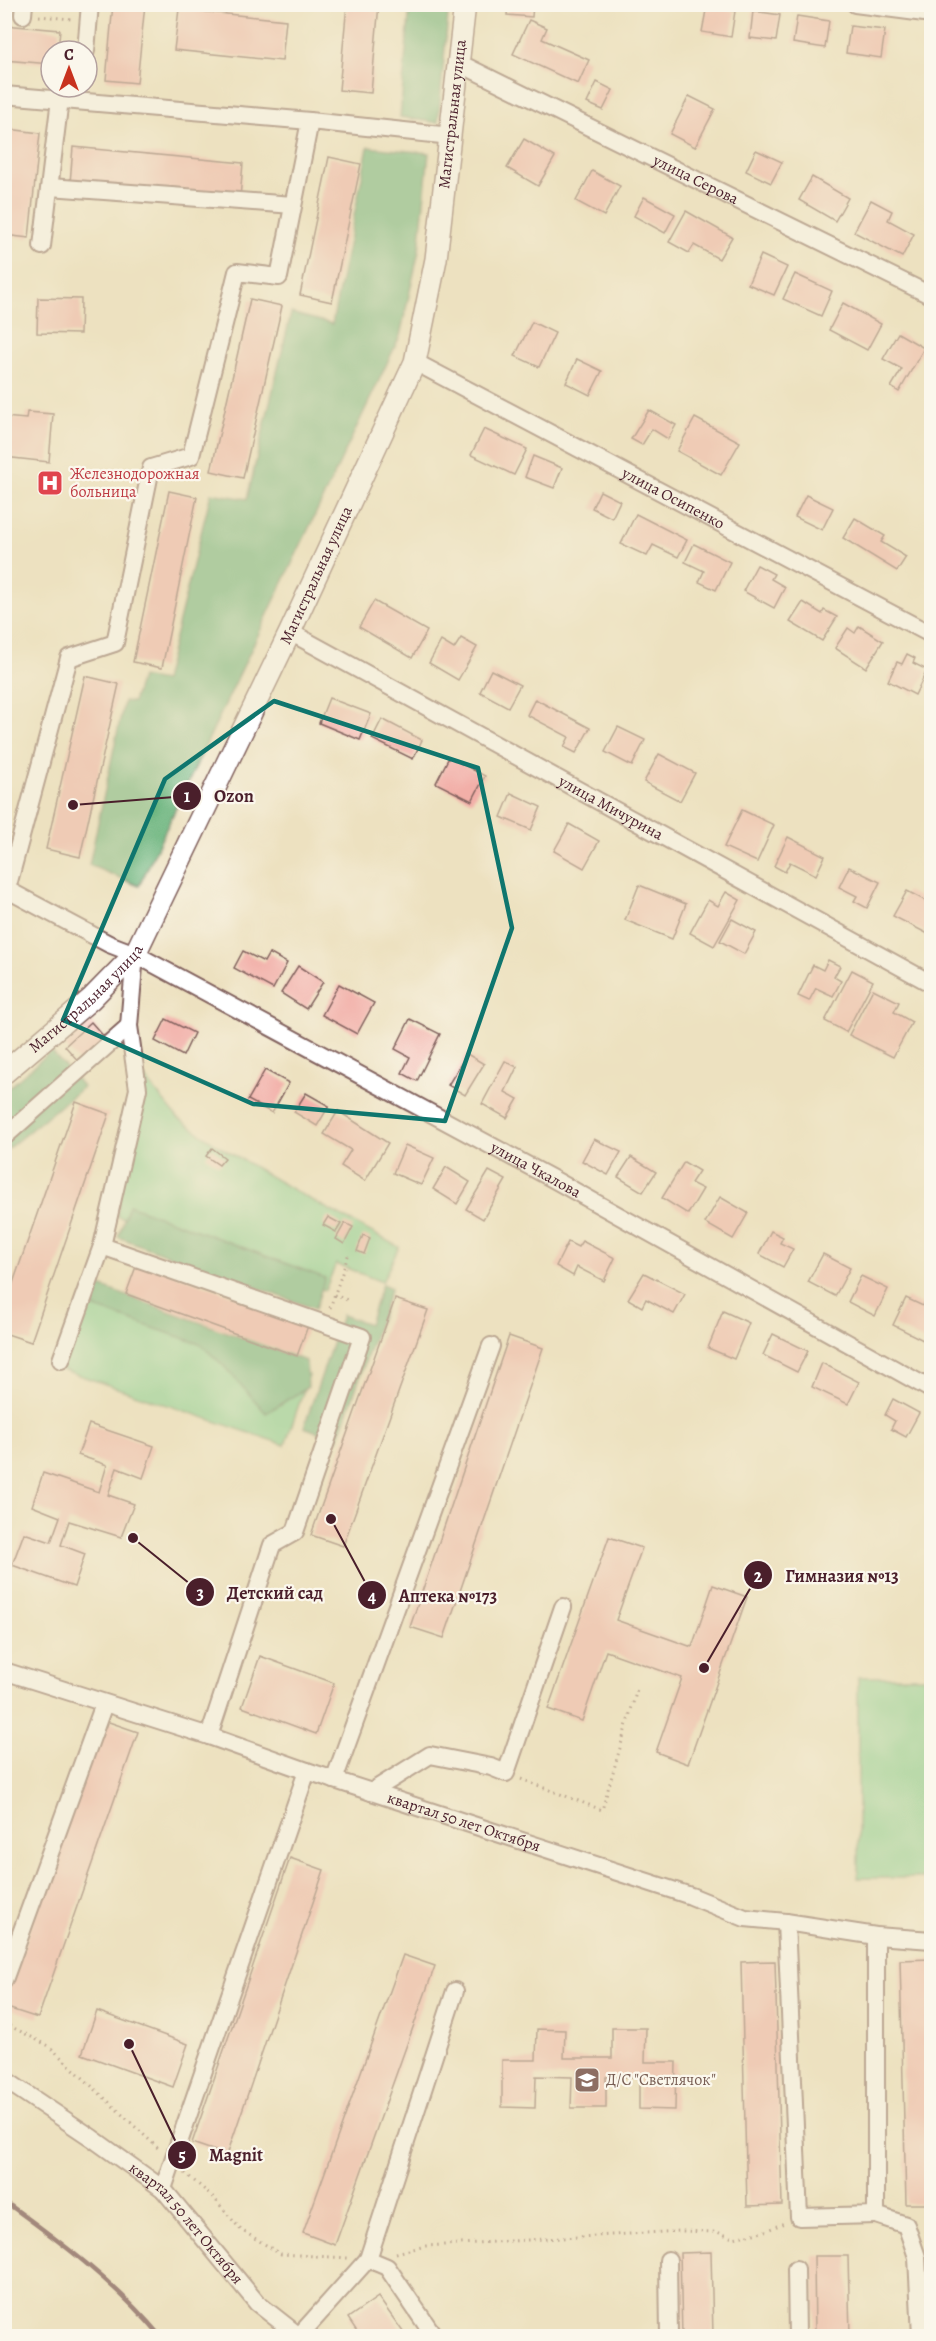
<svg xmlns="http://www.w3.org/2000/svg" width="936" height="2341" viewBox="0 0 936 2341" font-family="Alegreya,serif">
	<rect width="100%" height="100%" fill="#fbf7ec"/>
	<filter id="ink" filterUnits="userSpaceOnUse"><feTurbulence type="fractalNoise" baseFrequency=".0167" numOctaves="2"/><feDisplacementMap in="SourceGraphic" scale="12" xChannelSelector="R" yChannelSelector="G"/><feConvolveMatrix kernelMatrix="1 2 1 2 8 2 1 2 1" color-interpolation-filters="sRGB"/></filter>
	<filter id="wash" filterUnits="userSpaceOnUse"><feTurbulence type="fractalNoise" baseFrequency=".008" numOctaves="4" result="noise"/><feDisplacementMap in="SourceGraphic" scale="24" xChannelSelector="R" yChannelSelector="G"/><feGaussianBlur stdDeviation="1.35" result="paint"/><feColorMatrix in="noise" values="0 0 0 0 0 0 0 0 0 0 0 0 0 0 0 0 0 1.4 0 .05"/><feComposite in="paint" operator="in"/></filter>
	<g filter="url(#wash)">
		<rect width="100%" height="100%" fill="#ede1c0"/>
		<g fill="#7dcf90" stroke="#64775e" stroke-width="1.5">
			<path d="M139,1071L178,1118L222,1148L302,1195L399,1247L382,1282L336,1264L325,1290L117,1216Z"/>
			<path d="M82,1298L309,1375L285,1445L58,1368Z"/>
			<rect x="858" y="1677" width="73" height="201"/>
		</g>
		<g fill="#66b27a" stroke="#586852" stroke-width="1.5">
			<path d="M410,5H449L438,123L400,117Z"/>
			<path d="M368,147L429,153L419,251L400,336L139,886L89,865L124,701L133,702L141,677L164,681L211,493L247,499L291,313L332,324Z"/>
			<path d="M51,1051L83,1087L5,1151V1091Z"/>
			<path d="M129,1205L325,1278L315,1309L118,1237Z"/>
			<path d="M94,1284L306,1361L308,1387L266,1413L223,1365L200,1344L92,1307Z"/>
			<path d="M382,1284L391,1288L338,1440L304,1427L342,1315L369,1324Z"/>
		</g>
		<g id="blocks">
			<g fill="#f2afa8">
				<path d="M113,4H145L137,83L106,80Z"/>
				<path d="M347,4H379L371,93L339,90Z"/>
				<path d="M508,4H533L532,17L507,15Z"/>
				<path d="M707,5L735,11L731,37L702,32Z"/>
				<path d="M179,9L286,20L282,61L174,50Z"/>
				<path d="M753,11L780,15L776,41L750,38Z"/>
				<path d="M797,16L829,21L825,48L793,43Z"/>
				<path d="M529,20L547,28L542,39L589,60L578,84L513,54Z"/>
				<path d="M4,25L60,30L58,51H51V64L4,60Z"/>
				<path d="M850,26L885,30L881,58L846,53Z"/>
				<path d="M597,82L613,90L603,110L587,103Z"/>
				<path d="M689,96L715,109L695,147L670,134Z"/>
				<path d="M8,129L40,133L29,238L4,235V158Z"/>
				<path d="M524,139L555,157L538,186L507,168Z"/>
				<path d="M73,147L243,163L240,198L70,183Z"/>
				<path d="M756,150L782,162L771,183L746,171Z"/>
				<path d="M329,157L361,164L332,302L300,295Z"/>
				<path d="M592,171L620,186L604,216L576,201Z"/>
				<path d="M812,177L848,198L835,221L799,200Z"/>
				<path d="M644,197L675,214L665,233L634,216Z"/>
				<path d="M871,200L892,211L888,220L914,234L902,257L854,232Z"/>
				<path d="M686,211L732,237L719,259L694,245L689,253L669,242Z"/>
				<path d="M761,255L787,267L774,295L748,284Z"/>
				<path d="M795,274L832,291L821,316L783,299Z"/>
				<path d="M38,298L81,299L80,334L37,333Z"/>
				<path d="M250,299L282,306L243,478L211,471Z"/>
				<path d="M843,303L881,324L867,350L829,330Z"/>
				<path d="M532,322L555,333L539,367L515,356Z"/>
				<path d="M898,333L924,348L899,392L891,387L902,369L883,359Z"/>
				<path d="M577,359L602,371L590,395L566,383Z"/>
				<path d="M649,410L676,425L668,439L652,429L642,445L631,439Z"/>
				<path d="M27,412L53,414L49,462L4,457V417L26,419Z"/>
				<path d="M695,418L740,442L721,475L677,451Z"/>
				<path d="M484,429L527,449L514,475L471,455Z"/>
				<path d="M533,456L562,468L554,488L525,477Z"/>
				<path d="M169,491L197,497L162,668L133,662Z"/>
				<path d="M600,491L620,501L612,518L592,508Z"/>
				<path d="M806,495L833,508L822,530L795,517Z"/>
				<path d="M636,514L687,540L678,557L653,545L647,556L621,544Z"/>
				<path d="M855,518L885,536L881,542L906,557L897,571L843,538Z"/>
				<path d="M694,544L730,562L716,590L699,582L704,571L685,562Z"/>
				<path d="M757,565L774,574L771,579L785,587L774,608L743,591Z"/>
				<path d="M374,601L427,631L412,658L359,627Z"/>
				<path d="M803,602L822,614L824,610L837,617L822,641L790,622Z"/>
				<path d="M859,626L883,641L866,668L835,648L848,628L855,633Z"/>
				<path d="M461,638L477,647L458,680L429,663L441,641L454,649Z"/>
				<path d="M907,654L915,658L913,663L927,670L915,695L888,681L897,662L902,664Z"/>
				<path d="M491,670L520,685L508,707L480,692Z"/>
				<path d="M85,676L119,684L80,857L46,849Z"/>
				<path d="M329,698L371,714L360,740L319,723Z"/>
				<path d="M535,699L590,728L576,753L564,747L569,737L527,715Z"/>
				<path d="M382,719L422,740L413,759L372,739Z"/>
				<path d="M618,727L645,740L632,766L605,752Z"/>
				<path d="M659,754L695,773L680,801L644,782Z"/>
				<path d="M449,757L485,776L472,801L436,783Z"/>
				<path d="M511,793L541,807L531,830L501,817Z"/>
				<path d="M742,810L774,825L757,862L724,847Z"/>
				<path d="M569,824L599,841L584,868L554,851Z"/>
				<path d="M788,837L825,856L816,875L790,862L785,872L774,866Z"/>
				<path d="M849,867L880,882L867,908L854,901L857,896L839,887Z"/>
				<path d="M639,885L686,904L672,939L625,920Z"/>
				<path d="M907,891L932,904V936L893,916Z"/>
				<path d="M726,892L740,900L714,946L690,933L708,900L718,906Z"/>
				<path d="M732,919L756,932L744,954L720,941Z"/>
				<path d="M243,951L264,962L269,953L287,963L273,989L234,968Z"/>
				<path d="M828,960L840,966L834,977L841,981L833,996L816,988L809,1001L798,996L813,965L823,970Z"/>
				<path d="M298,966L323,982L306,1009L281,993Z"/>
				<path d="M852,970L873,981L846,1032L825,1021Z"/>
				<path d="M339,984L374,1003L357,1034L322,1015Z"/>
				<path d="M873,989L899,1002L894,1012L912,1022L893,1057L849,1035Z"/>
				<path d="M166,1019L194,1033L183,1056L155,1041Z"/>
				<path d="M410,1019L440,1034L417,1081L402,1073L410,1057L395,1049Z"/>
				<path d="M91,1022L106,1039L80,1063L65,1046Z"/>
				<path d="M467,1054L484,1064L465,1095L448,1085Z"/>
				<path d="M505,1061L517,1067L505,1092L518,1099L507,1118L482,1104Z"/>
				<path d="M265,1070L289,1083L272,1113L248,1100Z"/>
				<path d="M306,1093L329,1106L317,1126L294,1112Z"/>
				<path d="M76,1102L109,1114L31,1342L4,1333V1309Z"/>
				<path d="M338,1111L388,1143L365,1181L341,1166L351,1150L324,1134Z"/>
				<path d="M594,1139L621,1152L608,1175L582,1161Z"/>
				<path d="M405,1145L434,1158L421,1185L393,1173Z"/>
				<path d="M212,1148L225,1158L219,1165L206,1156Z"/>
				<path d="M631,1157L656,1172L643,1192L618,1177Z"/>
				<path d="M684,1162L699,1171L691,1183L703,1189L688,1214L662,1198Z"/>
				<path d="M446,1167L470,1182L457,1204L433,1189Z"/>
				<path d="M489,1171L506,1180L483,1219L466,1209Z"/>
				<path d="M720,1197L748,1213L733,1239L705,1223Z"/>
				<path d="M328,1217L341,1224L336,1232L323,1225Z"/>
				<path d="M345,1223L353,1227L344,1244L336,1239Z"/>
				<path d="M771,1231L783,1237L780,1243L793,1249L783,1267L759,1254Z"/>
				<path d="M363,1235L370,1238L364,1254L357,1251Z"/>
				<path d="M582,1241L615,1258L604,1281L577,1267L573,1276L556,1266L568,1242L578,1247Z"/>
				<path d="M823,1254L850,1268L835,1296L808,1282Z"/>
				<path d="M138,1261L309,1323L297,1356L126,1294Z"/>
				<path d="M644,1273L685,1294L674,1314L646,1299L642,1307L628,1299Z"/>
				<path d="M861,1276L888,1289L875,1316L848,1302Z"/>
				<path d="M929,1294L932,1295V1334L927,1342L893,1325L906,1298L923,1306Z"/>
				<path d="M395,1299L428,1310L343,1546L311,1535Z"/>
				<path d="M723,1311L749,1323L734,1359L708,1348Z"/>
				<path d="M773,1334L808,1351L797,1372L763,1355Z"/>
				<path d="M509,1336L543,1348L444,1638L410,1627Z"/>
				<path d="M822,1363L859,1382L848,1404L812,1387Z"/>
				<path d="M893,1399L919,1413L906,1437L891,1429L895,1421L885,1415Z"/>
				<path d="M89,1424L154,1446L143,1478L117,1468L108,1495L134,1504L121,1537L69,1521L61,1545L85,1554L74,1587L12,1565L24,1533L51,1542L60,1517L32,1506L43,1473L99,1492L107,1465L78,1455Z"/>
				<path d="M609,1537L642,1548L616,1620L692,1647L713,1585L747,1597L688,1764L656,1752L682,1678L606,1651L582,1721L548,1709Z"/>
				<path d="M260,1656L334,1683L316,1734L242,1707Z"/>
				<path d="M103,1720L138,1732L38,2018L4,2007V2003Z"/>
				<path d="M290,1858L324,1870L227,2155L192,2143Z"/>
				<path d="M403,1955L435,1966L335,2245L303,2233Z"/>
				<path d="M932,1959V2204H906L900,1960Z"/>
				<path d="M775,1961L782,2205L747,2206L741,1962Z"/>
				<path d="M97,2011L188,2044L173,2087L82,2054Z"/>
				<path d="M612,2028H646L645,2062H676L675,2110L639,2109V2077H606V2108H571L572,2077L536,2076L535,2108L502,2107V2060H536L537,2029L565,2030L564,2058H612Z"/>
				<path d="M711,2252L713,2336H682L680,2253Z"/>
				<path d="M814,2256H848L850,2336H815Z"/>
				<path d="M378,2297L406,2336H360L348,2318Z"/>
			</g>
		</g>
	</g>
	<g filter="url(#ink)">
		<use href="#blocks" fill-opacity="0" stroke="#83635f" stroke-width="1.5"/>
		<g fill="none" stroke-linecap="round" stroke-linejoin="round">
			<g stroke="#83635f" stroke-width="20">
				<g id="minor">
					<path d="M855,4L932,14"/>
					<path d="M23,15L24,4"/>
					<path d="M86,51L90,4"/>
					<path id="s1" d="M459,63L932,296"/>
					<path d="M4,95L310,121L451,136"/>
					<path d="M50,187L293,205"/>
					<path d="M42,246L60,99"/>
					<path id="s2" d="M415,362L932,635"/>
					<path id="s3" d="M290,632L932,984"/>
					<path id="s4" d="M4,888L109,944L135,954L553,1179L932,1390"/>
					<path d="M7,889L69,658L115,643L151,468L191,456L237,272L279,277L310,121"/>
					<path d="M4,1137L129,1026"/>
					<path d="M102,1246L362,1337L295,1532L272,1545L209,1736"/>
					<path d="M61,1360L102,1246L138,1089L129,1026L135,954"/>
					<path id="s5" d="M4,1671L209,1736L307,1771L691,1896L745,1918L786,1922L876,1936L932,1940"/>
					<path d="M334,1780L491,1346"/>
					<path d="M371,1792L430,1755L491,1767L506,1773L563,1607"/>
					<path d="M786,1922L799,2217L876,2215V1936"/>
					<path d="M4,1980L104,1704"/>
					<path id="s6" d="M4,2079L92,2138L163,2189L257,2303L299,2336"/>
					<path d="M163,2189L307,1771"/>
					<path d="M876,2215L906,2225L917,2257L921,2336"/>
					<path d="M368,2259L455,1991"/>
					<path d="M668,2260L669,2336"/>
					<path d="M796,2269L797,2336"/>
					<path d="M299,2336L368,2259L387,2267L434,2336"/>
				</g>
			</g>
			<g stroke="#83635f" stroke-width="24">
				<g id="major">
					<path id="s7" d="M4,1073L91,999L135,954L290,632L415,362L436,259L465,4"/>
				</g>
			</g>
			<g stroke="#83635f" stroke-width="3" stroke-dasharray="1.5 4.5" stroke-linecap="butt">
				<path d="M39,16L71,19"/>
				<path d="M334,1295L350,1301"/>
				<path d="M330,1308L349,1253"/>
				<path d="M521,1779L602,1810L638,1686"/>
				<path d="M4,2023L49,2046L160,2150"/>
				<path d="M185,2173L213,2197L241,2230L281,2254L348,2258"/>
				<path d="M396,2253L426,2246L680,2231L717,2232L733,2238L763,2232L784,2223"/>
			</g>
			<use href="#minor" stroke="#fff" stroke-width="16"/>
			<use href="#major" stroke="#fff" stroke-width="21"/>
			<path stroke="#4a1f2b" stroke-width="4.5" d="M4,2201C61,2242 116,2283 160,2336"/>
		</g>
	</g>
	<path d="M0 0H936V2341H0ZM274,701L478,768L512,928L445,1121L253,1104L63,1020L165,779Z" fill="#ede1c0" fill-opacity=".55" fill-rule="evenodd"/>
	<path fill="none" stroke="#0f766e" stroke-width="4.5" stroke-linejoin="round" d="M274,701L478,768L512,928L445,1121L253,1104L63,1020L165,779Z"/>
	<defs>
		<g id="hospital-square" transform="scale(1.35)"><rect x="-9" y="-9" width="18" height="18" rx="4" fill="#e0444e" stroke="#fbf7ec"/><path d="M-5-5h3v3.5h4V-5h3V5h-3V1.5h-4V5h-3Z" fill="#fff"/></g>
		<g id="school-square" transform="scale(1.35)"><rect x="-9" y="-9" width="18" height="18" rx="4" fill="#8d6e63" stroke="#fbf7ec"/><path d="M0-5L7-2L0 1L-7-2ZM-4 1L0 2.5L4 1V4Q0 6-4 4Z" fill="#fff"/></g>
	</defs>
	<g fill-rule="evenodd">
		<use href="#hospital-square" x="50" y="483"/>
		<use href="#school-square" x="587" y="2080"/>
	</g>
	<g text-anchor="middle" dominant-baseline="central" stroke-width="4.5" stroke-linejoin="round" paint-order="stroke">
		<g font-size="16" fill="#4a1f2b" stroke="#fbf7ec">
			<text stroke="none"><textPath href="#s7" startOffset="1083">Магистральная улица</textPath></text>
			<text stroke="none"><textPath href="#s1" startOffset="264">улица Серова</textPath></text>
			<text stroke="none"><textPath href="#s2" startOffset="292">улица Осипенко</textPath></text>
			<text stroke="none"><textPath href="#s7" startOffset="597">Магистральная улица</textPath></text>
			<text stroke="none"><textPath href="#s3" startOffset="366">улица Мичурина</textPath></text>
			<text stroke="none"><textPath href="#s7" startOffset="111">Магистральная улица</textPath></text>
			<text stroke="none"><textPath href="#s4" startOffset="602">улица Чкалова</textPath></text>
			<text stroke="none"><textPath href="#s5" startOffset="484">квартал 50 лет Октября</textPath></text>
			<text stroke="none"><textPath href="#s6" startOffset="234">квартал 50 лет Октября</textPath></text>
		</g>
		<g font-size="16" fill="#be3a42" stroke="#fbf7ec" text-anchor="start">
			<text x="70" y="474">Железнодорожная<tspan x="70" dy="18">больница</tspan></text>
		</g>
		<g font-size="16" fill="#785e54" stroke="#fbf7ec" text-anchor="start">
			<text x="606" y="2080">Д/С "Светлячок"</text>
		</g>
	</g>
	<path fill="none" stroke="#4a1f2b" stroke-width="2" d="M73 805L187 796M704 1668L758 1575M133 1538L200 1592M331 1519L372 1595M129 2044L182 2155"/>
	<g fill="#4a1f2b" stroke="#fbf7ec" stroke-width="2">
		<circle cx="73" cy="805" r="6"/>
		<circle cx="704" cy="1668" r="6"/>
		<circle cx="133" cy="1538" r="6"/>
		<circle cx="331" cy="1519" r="6"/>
		<circle cx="129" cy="2044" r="6"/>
		<circle cx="187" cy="796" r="15"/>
		<circle cx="758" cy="1575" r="15"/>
		<circle cx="200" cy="1592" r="15"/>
		<circle cx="372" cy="1595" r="15"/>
		<circle cx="182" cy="2155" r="15"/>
	</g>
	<g font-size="18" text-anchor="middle" font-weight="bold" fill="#fff">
		<text x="187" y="802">1</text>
		<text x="758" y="1582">2</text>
		<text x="200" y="1599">3</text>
		<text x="372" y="1602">4</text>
		<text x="182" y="2161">5</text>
	</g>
	<g font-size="18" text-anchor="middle" font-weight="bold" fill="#4a1f2b" stroke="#fbf7ec" stroke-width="4.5" stroke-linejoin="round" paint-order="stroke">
		<text x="234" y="802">Ozon</text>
		<text x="842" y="1582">Гимназия №13</text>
		<text x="275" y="1599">Детский сад</text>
		<text x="448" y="1602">Аптека №173</text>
		<text x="236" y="2161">Magnit</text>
	</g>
	<rect width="936" height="2341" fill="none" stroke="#fbf7ec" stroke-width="24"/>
	<g transform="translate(69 69)"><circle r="28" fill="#fbf7ec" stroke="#b4a19f" stroke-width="1.5"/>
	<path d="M0-4.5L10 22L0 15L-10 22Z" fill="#c8321e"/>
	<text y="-9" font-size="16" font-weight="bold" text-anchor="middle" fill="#4a1f2b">С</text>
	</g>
</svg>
